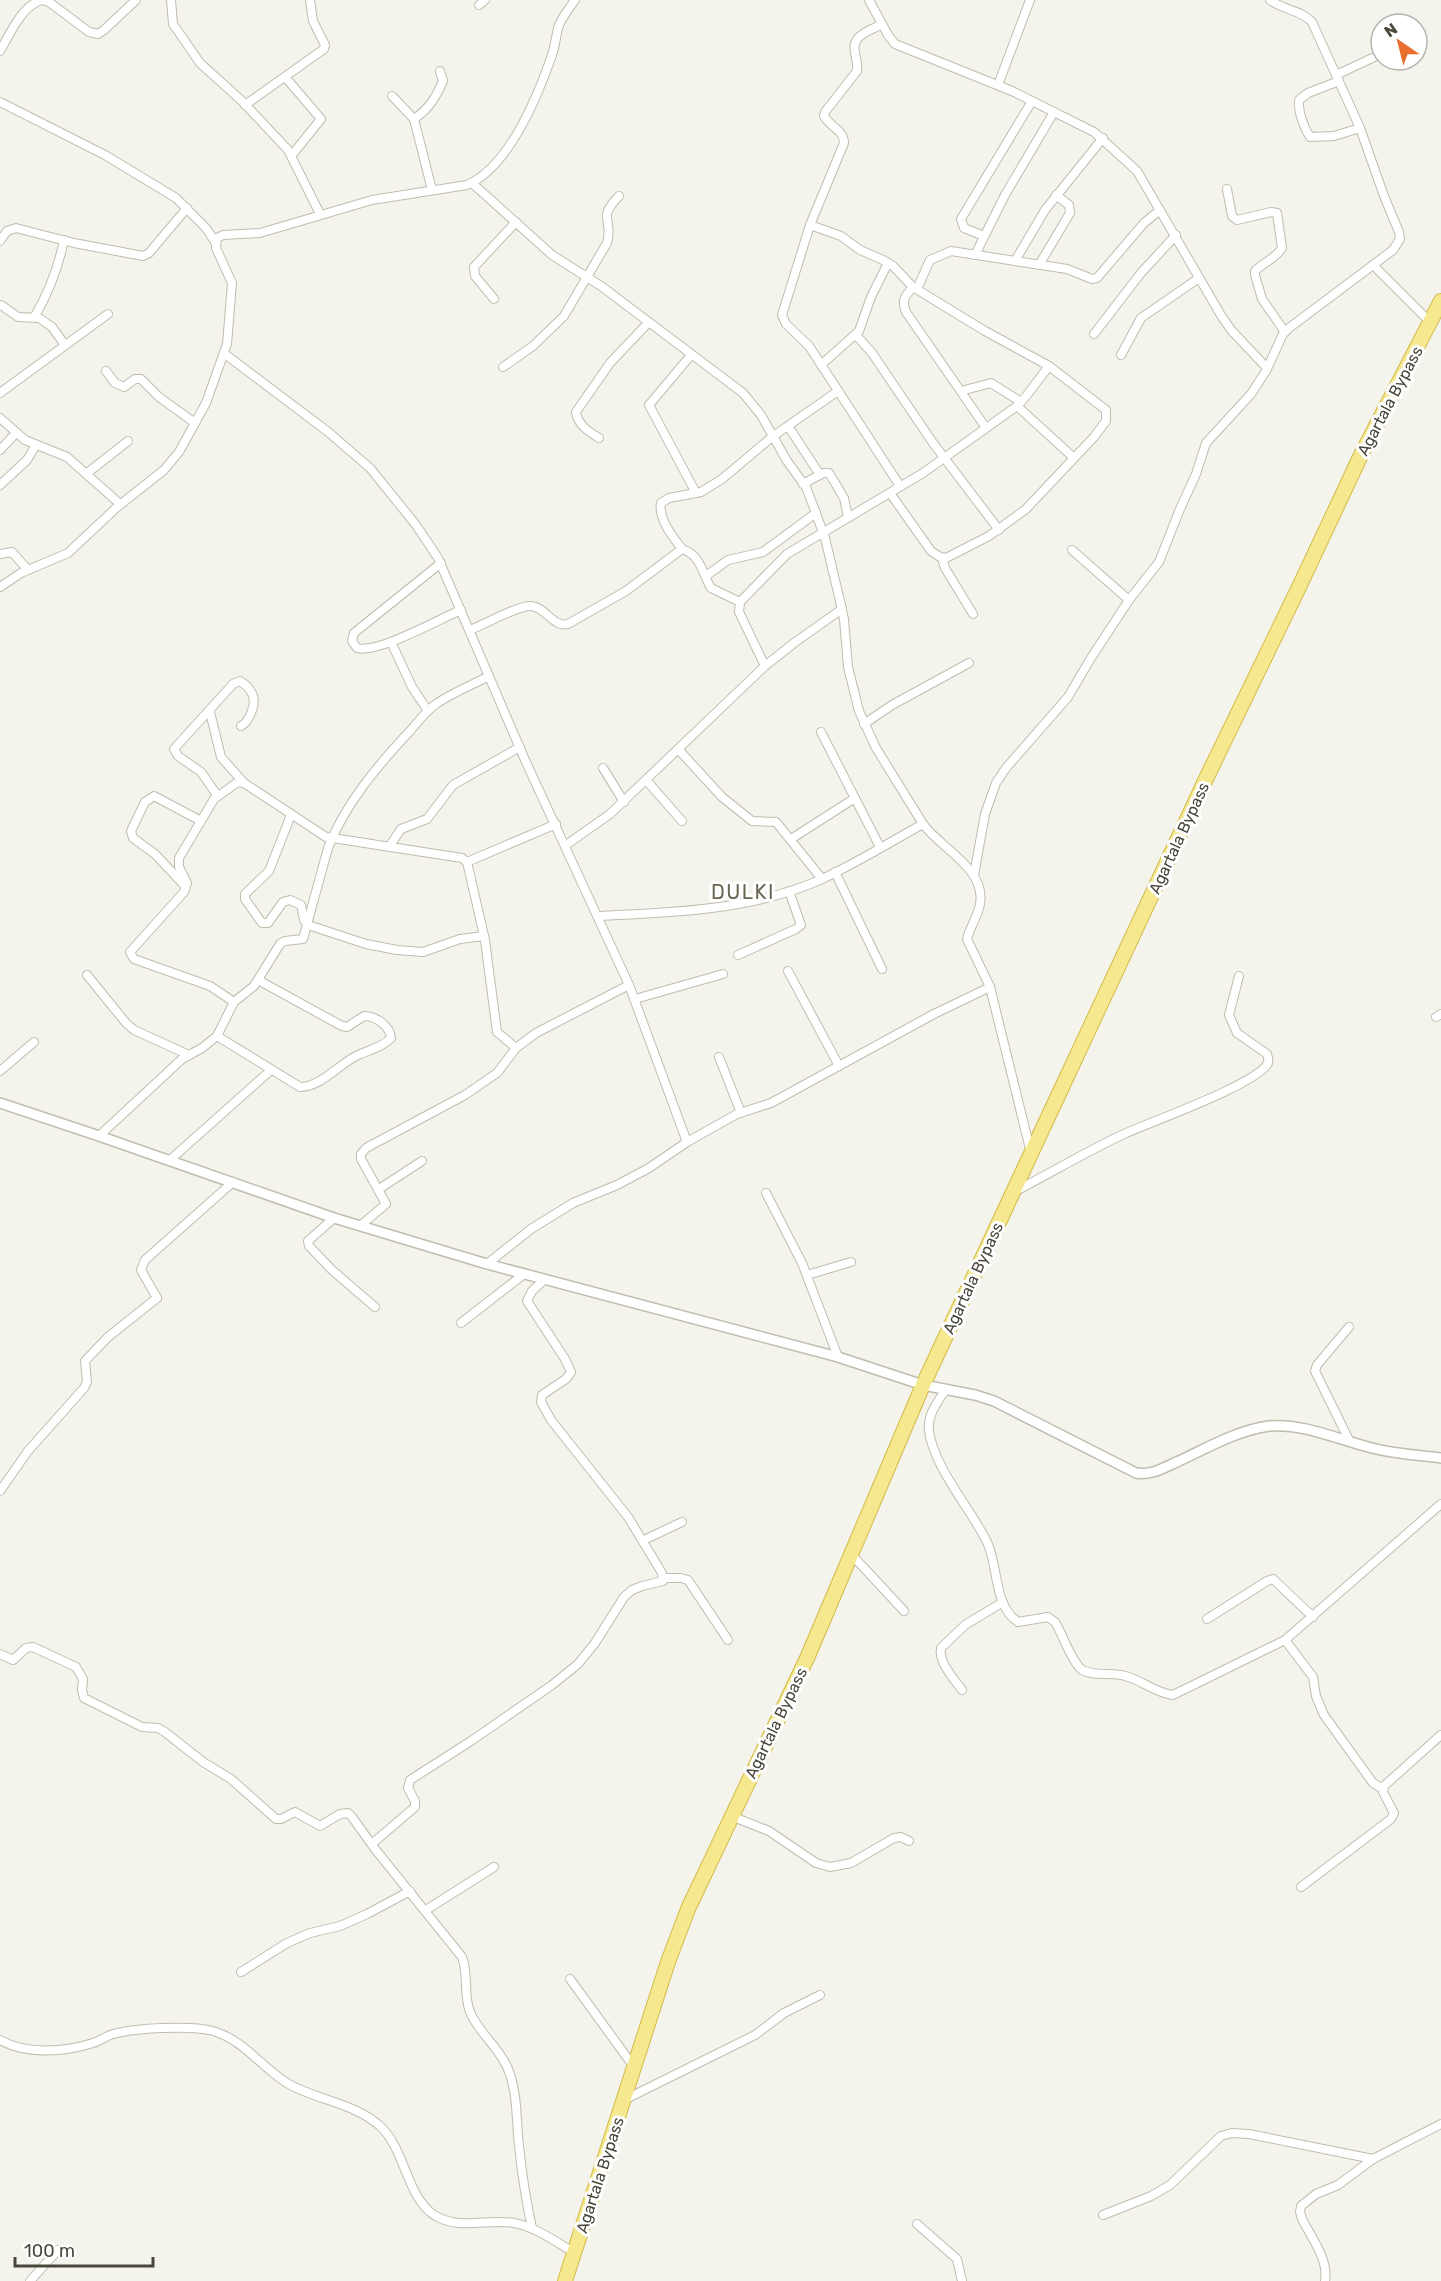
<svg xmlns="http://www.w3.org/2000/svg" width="1441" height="2281" viewBox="0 0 1441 2281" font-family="Rubik,sans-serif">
	<rect width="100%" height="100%" fill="#f5f4ec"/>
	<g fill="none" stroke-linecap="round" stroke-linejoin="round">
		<g stroke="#c0bdaf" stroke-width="10">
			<g id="minor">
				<path d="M43,0L49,2L89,32L98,34L104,30L136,0"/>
				<path d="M171,0L173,24L200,63L243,102L288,150L320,214"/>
				<path d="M869,0L888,35L895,44L1012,91L1094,132L1137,171L1222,317L1232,331L1267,368"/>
				<path d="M479,5L485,0"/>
				<path d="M882,24C870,31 851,35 855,52C856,59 858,65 857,71L825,112L824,116C830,127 844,130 844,143L810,225L782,315L786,324L809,346L900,486"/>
				<path d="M0,51C10,34 22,5 42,0"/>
				<path d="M1336,75L1381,54"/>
				<path d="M286,78L321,119L292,155"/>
				<path d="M1339,81L1308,93L1299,100C1298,112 1304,128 1310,137L1334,136L1360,128"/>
				<path d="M998,85L1030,0"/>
				<path d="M392,96L414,119L432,190"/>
				<path d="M0,102L105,155L176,198L206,228L215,242"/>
				<path d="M245,105L324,49L325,45L313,21L310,0"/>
				<path d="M414,119C429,109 436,97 443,81L440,71"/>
				<path d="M472,183L552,255L601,286L743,393L761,415L787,461L806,487L811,500L825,538L840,601L844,619L848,667L859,711L876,748L923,824C941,849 986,868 980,904C978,916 970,927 967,939L990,987L1031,1153"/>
				<path d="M1227,189L1232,216L1237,220L1271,212L1277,213L1282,248C1276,258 1263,263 1255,271V275L1262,299L1285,332"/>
				<path d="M810,225L841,236L860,250L883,260L893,266L913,287L985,331L1049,366L1106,410V421L1094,437L1026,509L989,536L946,558L940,557L931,551L890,493"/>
				<path d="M984,236L964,228L961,219L1032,101"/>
				<path d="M0,241L7,231L16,228L74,243L143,256L149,253L187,208"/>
				<path d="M975,255L1005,195L1054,112"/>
				<path d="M1015,261L1045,210L1103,138"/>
				<path d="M1039,265L1070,213L1069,205L1056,195"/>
				<path d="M1373,265L1431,323"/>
				<path d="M913,287C905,296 901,300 906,312L986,428"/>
				<path d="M917,289L930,260L951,251L1067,269L1092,279L1097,278L1144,223L1160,210"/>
				<path d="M494,299L475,276L474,267L516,222"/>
				<path d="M1,305L18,317L39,318L52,327L65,345"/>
				<path d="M35,316C49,292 58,269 64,240"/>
				<path d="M1094,334L1141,273L1176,235"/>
				<path d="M856,335L872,353L933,443L999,530"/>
				<path d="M225,354L327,431L370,468L416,525L438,558L525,760L629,985L687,1142"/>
				<path d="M691,355L649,405L696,493"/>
				<path d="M1121,355L1141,318L1199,278"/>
				<path d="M821,365L859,331L871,297L888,263"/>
				<path d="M503,367L533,346L564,316L607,243C614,218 596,220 619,196"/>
				<path d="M106,371L115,383L124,387L135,379H141L159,397L195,423"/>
				<path d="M961,391L991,383L1021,402"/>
				<path d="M0,393L108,314"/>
				<path d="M1017,406L1074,458"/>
				<path d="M0,418L25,440L67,457L120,504"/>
				<path d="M788,426L820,475"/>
				<path d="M599,438C589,432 577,424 576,412L610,363L648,323"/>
				<path d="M0,450L16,433"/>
				<path d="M86,474L128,441"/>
				<path d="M803,484L823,473H829L844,498L848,517"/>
				<path d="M0,485L27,460L36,445"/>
				<path d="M682,549C673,537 658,519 661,503L669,498L701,492L722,479L772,437L838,391"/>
				<path d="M1072,550L1129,600"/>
				<path d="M0,554L12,552L28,570"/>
				<path d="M942,558L945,568L973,614"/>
				<path d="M441,563L354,633L352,641L357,648C378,654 439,619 461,610"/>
				<path d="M706,576L728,560L763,552L816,513"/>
				<path d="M0,587L21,573L68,553L116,508L164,470L179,452L206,403L227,344L232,283L216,248L217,238L223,235L260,233L372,200L467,185C509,167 538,96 552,55C555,46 556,37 558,28C561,18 569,9 575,0"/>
				<path d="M470,630C483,625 519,605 531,606C546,607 553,628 568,624L626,591L682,549C701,555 702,573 711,588L740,602"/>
				<path d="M391,642L412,687L428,711"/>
				<path d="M765,666L739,612L740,602L787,554L923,473L1017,406L1027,395L1049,366"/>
				<path d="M210,712L221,757L244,783"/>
				<path d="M864,724L892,705L969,663"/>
				<path d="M821,732L880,847"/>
				<path d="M678,749L722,797L752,821L776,822L822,879"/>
				<path d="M603,768L624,802"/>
				<path d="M646,780L682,821"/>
				<path d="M217,795L201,772L178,756L174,749L233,684L240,681C245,684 251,690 253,696C256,705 249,722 241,726"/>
				<path d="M291,815L269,871L245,894V899L262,923H268L283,902L290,900L301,905L304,920L308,925L366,944L397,950L423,952L460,939L484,936"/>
				<path d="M791,839L855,798"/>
				<path d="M566,845L610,814L765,666L794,643L842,609"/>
				<path d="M389,847L401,829L427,819L453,785L520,747"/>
				<path d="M467,862L556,824"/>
				<path d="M835,872L882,969"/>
				<path d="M974,875L985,814L996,783L1006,768L1068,697L1091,658L1129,600L1159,562L1180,509L1196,474L1206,443L1251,394L1266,371L1283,334L1289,328L1393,250L1400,239L1399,232L1384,196L1360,128L1312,22C1301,10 1283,10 1270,0"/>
				<path d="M186,887L155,854L133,838L131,831L145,802L154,796L201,821"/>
				<path d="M597,916C671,913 754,910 822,879C857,863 890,842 923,824"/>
				<path d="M738,955L796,929L801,925L789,891"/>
				<path d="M788,971L839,1066"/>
				<path d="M87,975L126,1023L134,1030L189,1055"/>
				<path d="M635,999L723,974"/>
				<path d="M234,1002L210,986L134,959L130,952L184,892L187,883L179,867V858L214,799L238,782L244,783L326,837L462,858L467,862L485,940L497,1032L516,1048"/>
				<path d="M1436,1017L1441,1014"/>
				<path d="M217,1036L300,1087C321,1087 339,1064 358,1055C369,1050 383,1047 391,1038C390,1026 376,1016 364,1016L347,1027L342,1026L258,980"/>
				<path d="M719,1057L741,1113"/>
				<path d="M0,1071L34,1042"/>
				<path d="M99,1136L182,1059L202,1048L217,1036L234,1002L254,986L280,944L285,941L303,939L328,848C345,804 378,765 410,731C418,722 426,711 436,704C452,693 472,685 489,676"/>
				<path d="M170,1160L271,1070"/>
				<path d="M379,1189L422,1161"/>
				<path d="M1014,1192C1051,1173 1087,1151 1124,1134C1150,1122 1258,1084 1268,1063C1269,1059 1268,1058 1267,1054L1237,1033L1229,1015L1239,976"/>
				<path d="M766,1193L802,1263L838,1357"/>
				<path d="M334,1218L308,1241L309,1246L332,1270L375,1307"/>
				<path d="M360,1226L386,1204L361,1159V1154L366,1148L465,1095L497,1073L516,1048L536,1033L629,985"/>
				<path d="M487,1264L531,1229L573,1203L617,1185L649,1168L687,1142L737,1114L771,1103L934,1014L990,987"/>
				<path d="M807,1275L851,1262"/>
				<path d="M461,1323L524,1274"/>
				<path d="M1349,1327L1317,1365L1315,1371L1350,1442"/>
				<path d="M946,1389C937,1403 927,1415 929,1431C934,1468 971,1509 987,1542C999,1567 993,1605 1018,1622L1048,1617L1055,1622C1063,1635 1070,1658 1080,1668C1088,1677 1113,1672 1125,1676C1142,1680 1155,1693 1173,1695L1285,1640L1441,1504"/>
				<path d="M0,1491L28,1451L84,1388L87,1382L85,1361L108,1337L157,1298L141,1270L145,1260L233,1182"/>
				<path d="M644,1540L682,1522"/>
				<path d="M852,1555L904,1611"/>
				<path d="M664,1578H681L688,1580L728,1640"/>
				<path d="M1207,1619L1267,1581L1273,1579L1313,1617"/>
				<path d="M1285,1640L1313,1677L1316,1696L1324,1715L1373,1783L1383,1789"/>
				<path d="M0,1654L13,1660L26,1648L33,1647L76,1667L83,1679L82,1690L84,1698L142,1727L158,1728L165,1732L203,1762L231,1779L276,1819H281L295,1812L320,1826L340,1814L348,1813L352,1817L375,1849L462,1957C469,1975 463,1994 470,2012C478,2032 499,2047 508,2069C518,2093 516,2121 519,2146C522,2174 526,2201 532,2228"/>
				<path d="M962,1690C954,1679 938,1662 941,1648L965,1625L1003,1602"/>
				<path d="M731,1816L769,1831L816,1863L830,1867L851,1863L894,1838L901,1837L909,1841"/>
				<path d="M373,1843L415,1807V1801L408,1788L410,1780L471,1741L552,1685L578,1664L595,1643L624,1597L632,1590L642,1586L663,1581L662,1573L628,1517L551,1420L541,1402L542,1395L566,1379L571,1372L565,1359L527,1301L532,1291L544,1280"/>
				<path d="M1301,1887L1391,1819L1394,1813L1383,1792L1384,1786L1441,1735"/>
				<path d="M426,1910L494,1867"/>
				<path d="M241,1972L287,1943L310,1933L340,1926L367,1914L410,1891"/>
				<path d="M570,1979L634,2067"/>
				<path d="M0,2040C26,2055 65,2052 93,2043C100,2041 106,2036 113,2034C135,2028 191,2025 213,2031C244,2040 261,2067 287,2083C315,2100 356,2103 381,2127C405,2150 407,2197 434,2215C460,2231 487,2218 514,2223C536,2227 556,2242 575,2253"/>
				<path d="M624,2100L755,2035L784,2013L820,1995"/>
				<path d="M1103,2215L1151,2196L1170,2185L1221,2136L1232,2133L1249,2134L1373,2159"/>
				<path d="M917,2224L957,2259L962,2281"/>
				<path d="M30,2281L58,2250"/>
				<path d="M1325,2281C1329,2260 1311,2237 1302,2219L1300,2212L1301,2206L1316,2194L1338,2185L1373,2159L1441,2124"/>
			</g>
		</g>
		<g stroke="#c0bdaf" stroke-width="12">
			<path id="tertiary" d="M0,1103L99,1136L334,1218L487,1264L838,1357L923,1385L975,1395L994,1401L1136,1473C1151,1476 1165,1467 1179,1461C1207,1448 1238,1430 1269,1426C1304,1423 1339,1440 1372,1448C1394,1454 1419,1455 1441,1458"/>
		</g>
		<g stroke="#d2bb48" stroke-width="16">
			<path id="trunk" d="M565,2281L668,1962L688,1909L808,1656L923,1385L1204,783L1300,585L1361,455L1441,301"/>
		</g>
		<use href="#minor" stroke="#fff" stroke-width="8"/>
		<use href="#tertiary" stroke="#fff" stroke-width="9"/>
		<use href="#trunk" stroke="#f5e88e" stroke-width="14"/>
	</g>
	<g text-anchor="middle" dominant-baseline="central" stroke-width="6" stroke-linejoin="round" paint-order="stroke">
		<g font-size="16" fill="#49463a" stroke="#fff">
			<text transform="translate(1390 401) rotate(-62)">Agartala Bypass</text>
			<text transform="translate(1179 838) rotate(-65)">Agartala Bypass</text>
			<text transform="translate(973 1278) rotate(-65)">Agartala Bypass</text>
			<text transform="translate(776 1723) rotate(-64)">Agartala Bypass</text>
			<text transform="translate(600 2175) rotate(-72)">Agartala Bypass</text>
		</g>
		<g font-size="20" letter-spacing="1.5" fill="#6b6652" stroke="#fff">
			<text x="743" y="892">DULKI</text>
		</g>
	</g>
	<g transform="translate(1399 42) rotate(325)"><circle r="28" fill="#ffffff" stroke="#b6b5b0" stroke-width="1.5"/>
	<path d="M0-4.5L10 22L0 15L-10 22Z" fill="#ea6f2e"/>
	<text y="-9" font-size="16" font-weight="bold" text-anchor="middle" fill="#49463a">N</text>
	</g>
	<path d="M15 2257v9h138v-9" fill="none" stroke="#49463a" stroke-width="3"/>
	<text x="24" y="2257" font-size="18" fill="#49463a" stroke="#ffffff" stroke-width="4.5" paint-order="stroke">100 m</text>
</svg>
